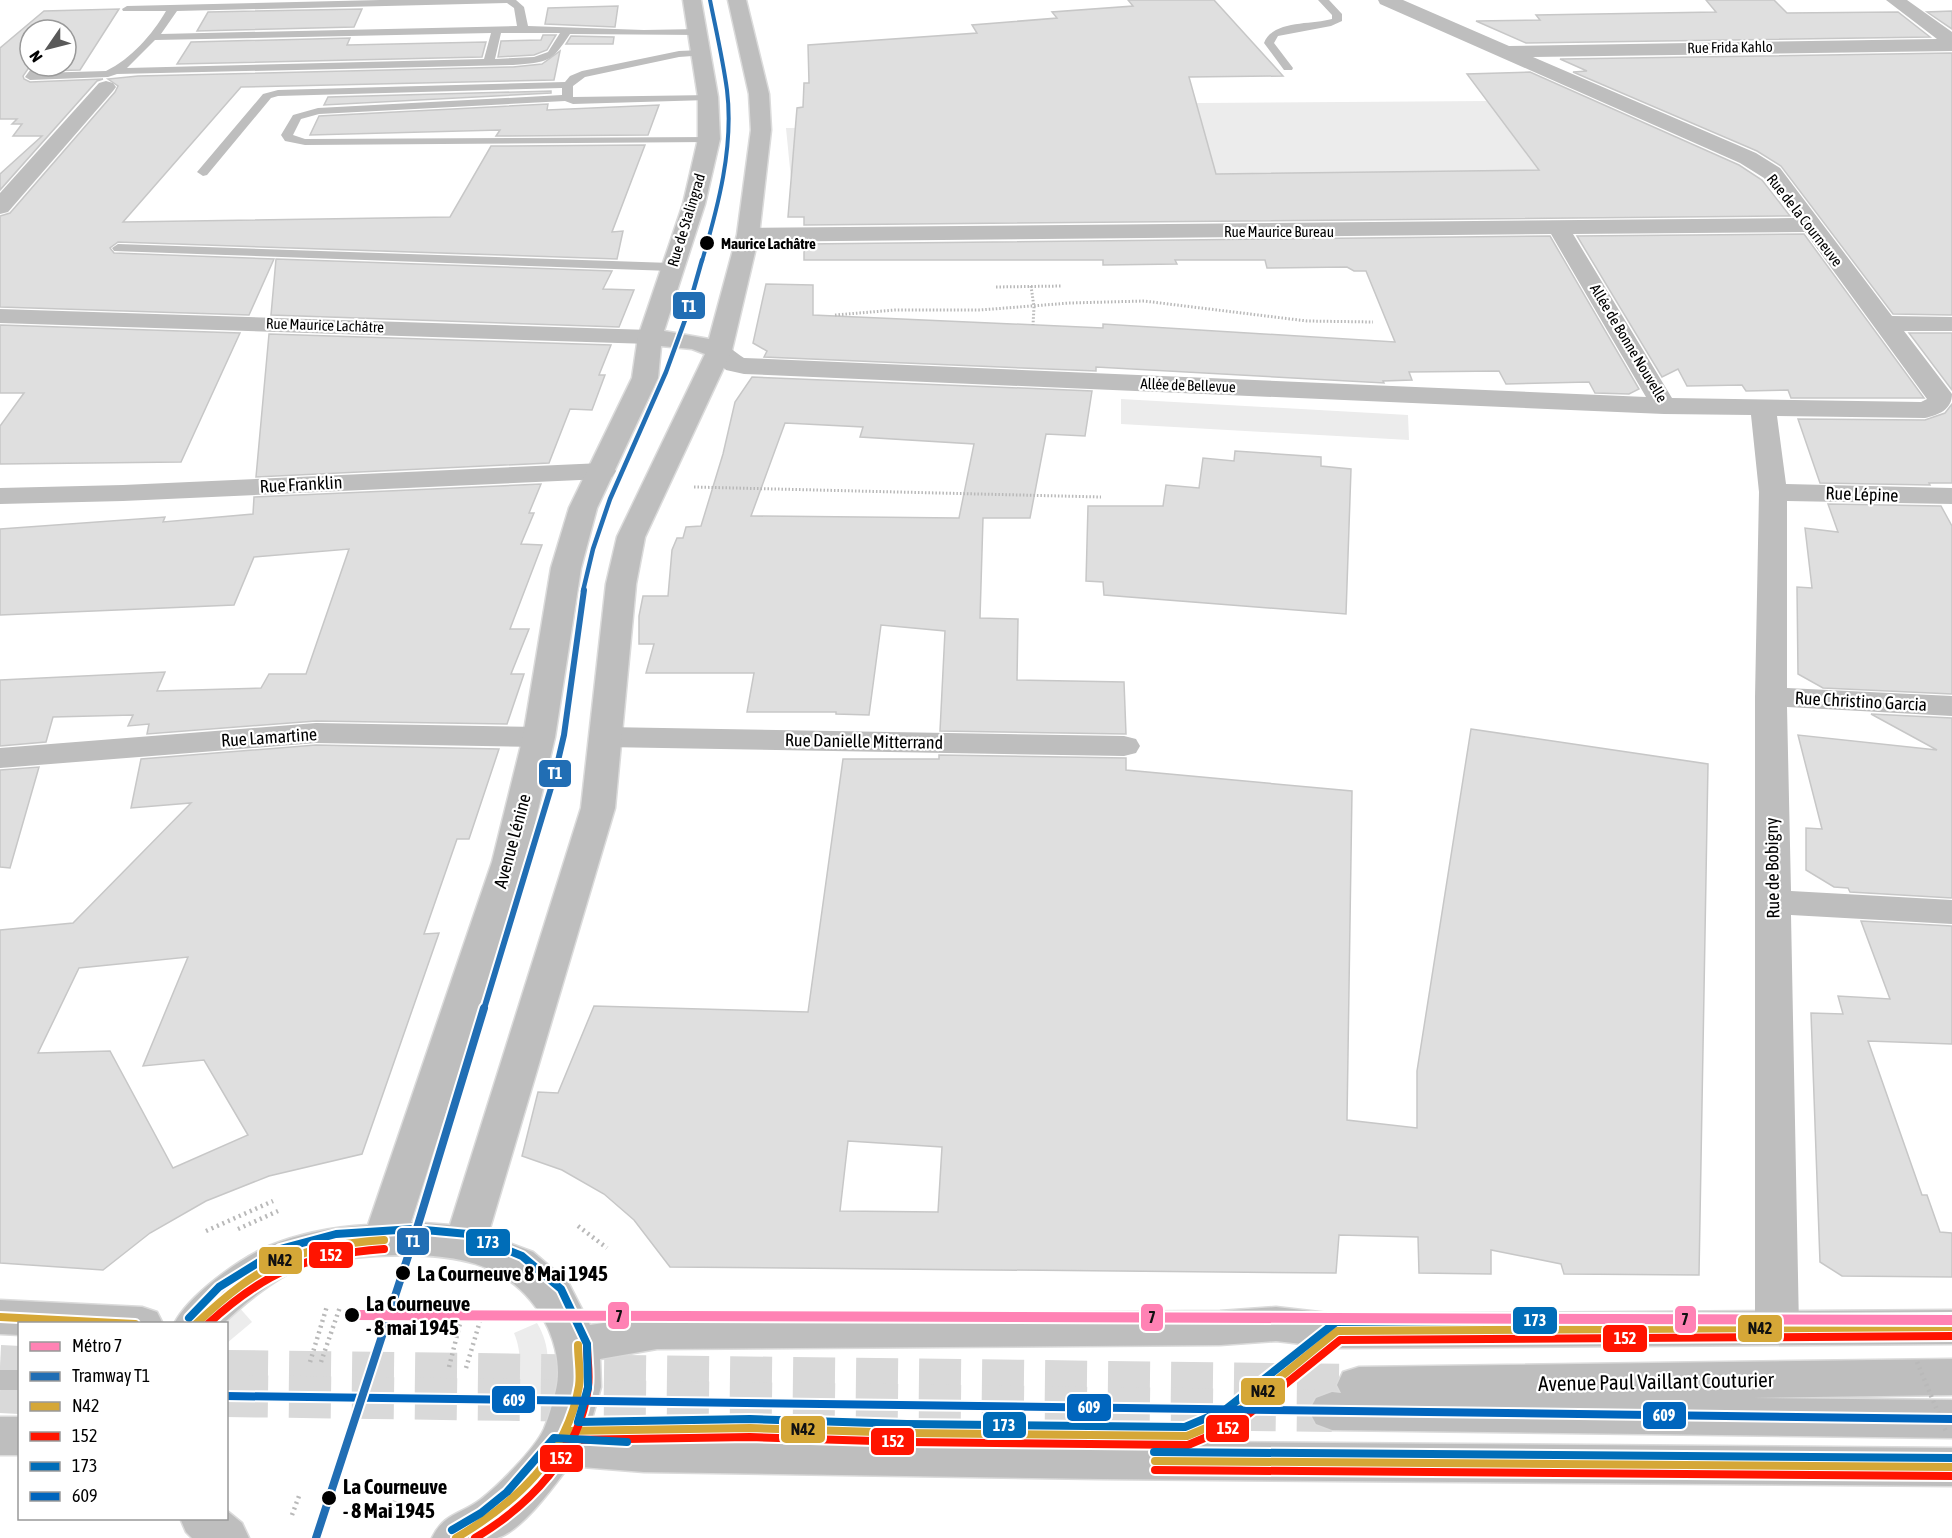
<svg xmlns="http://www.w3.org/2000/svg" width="1952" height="1538" viewBox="0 0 1952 1538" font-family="'Asap Condensed',sans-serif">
	<rect width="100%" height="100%" fill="#fff"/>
	<g fill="#ececec">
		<path d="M1488,101L1538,170L791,179L786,128L1060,126L1056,104Z"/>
		<path d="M1121,399L1408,415L1409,440L1121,424Z"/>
		<path d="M238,1306L252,1322L227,1343L226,1324H217Z"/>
		<path d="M537,1323C551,1346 550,1371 542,1396H515C520,1373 523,1355 514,1333Z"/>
	</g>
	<g fill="#dfdfdf" stroke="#c7c7c7" stroke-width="1.5" fill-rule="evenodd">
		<path d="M1128,0H1214L1283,76L1189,77L1216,174L1539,170L1467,74L1530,72L1739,165L1762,180L1790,216L804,225V217H788L797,108L803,107L804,83H809L808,45L977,33L972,25L1057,18L1052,12L1133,6Z"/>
		<path d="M1706,0H1774L1787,13L1898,12L1930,37L1526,43L1476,21L1540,20L1536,15L1716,12Z"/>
		<path d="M618,6L615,27L545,24L548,8Z"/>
		<path d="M119,9L80,70L42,71L45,66H66V30H30V66L23,76L24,79L30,82L103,79L97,81L0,190V174L42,136H13L22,124H12L17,119H0V48L44,11Z"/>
		<path d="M362,9L354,27L197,31L208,12Z"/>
		<path d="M1952,11V29L1927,12Z"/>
		<path d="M543,35H556L547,50L534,55L498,57L501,41L541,40Z"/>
		<path d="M571,36L614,37L613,44H566Z"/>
		<path d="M350,38L347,45L486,42L482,57L177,64L191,42Z"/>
		<path d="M560,51L554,80L241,87L123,222L450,217L491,146L645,145L612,232L623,231L617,259L118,242L110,248L114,253L274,259L249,315L0,307V216L10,213L115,92L118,86L108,79L138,76L513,67L542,64Z"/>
		<path d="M1952,53V315L1893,314L1781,166L1757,151L1573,72L1587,71L1560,59Z"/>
		<path d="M551,91V93L324,105L328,97Z"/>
		<path d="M548,104L547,110L659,105L648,135L496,136L500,130L310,135L319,116Z"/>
		<path d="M1804,234L1924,398H1791L1788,390L1746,391L1742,385L1687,386L1678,369L1662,377L1577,236Z"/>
		<path d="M1550,236L1639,389L1629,394L1595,393L1589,382L1506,384L1499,371L1409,372L1412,380L1383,381L1384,383L1096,367V371L764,357L767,351L753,343L766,284L813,285V315L1103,328V324L1395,342L1366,271H1354L1347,267L1267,268L1265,260H1175L1177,264L1103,265V260H804V244Z"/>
		<path d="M276,259L612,271L603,289L634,290L619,327L271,315Z"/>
		<path d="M0,325L240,333L181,462L0,464V426L24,393H0Z"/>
		<path d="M1909,333H1952V390Z"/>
		<path d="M269,334L611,345L599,375H605L592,410L570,409L549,463L256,477Z"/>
		<path d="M752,377L1092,391L1085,436L1046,434L1030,518H983L980,618L1018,619L1017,680L1124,682L1126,734L940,731L945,631L881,625L869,715L836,714V712H747L754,673H646L654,644H639V616L643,596H668L672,550L677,538H683L686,527L701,526L723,454L735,402ZM785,423L863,427L860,437L974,444L959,518L751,516Z"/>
		<path d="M1952,404V483H1929L1930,485L1820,483L1798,419L1925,420L1945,413Z"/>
		<path d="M1235,451L1321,457V466L1351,469L1346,614L1104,595L1103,582L1086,581L1088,506H1163L1166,485L1199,488L1203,458L1234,461Z"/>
		<path d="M541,484L529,513H534L521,544L542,545L510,629H529L511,674H524L507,724L316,721L147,734L149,724L128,726L133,715L53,717L46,742L0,746V680L165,672L157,691L261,688L269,674H306L349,549L254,557L234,605L0,615V529L165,517L163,522L253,514L254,497Z"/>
		<path d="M1828,504L1941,506L1952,526V694L1823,688L1798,674L1797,587L1812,588L1805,528L1838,532Z"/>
		<path d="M1871,714L1952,718V898L1850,892L1848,888L1834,887L1806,870V828L1822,829L1798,735L1937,750Z"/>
		<path d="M1471,729L1708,764L1699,1275L1564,1274L1561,1264L1491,1250V1274L1419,1273L1418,1237L1339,1235L1336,1273L670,1267L634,1220L604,1194L562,1170L522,1156L538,1092L558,1093L594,1006L808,1012L843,759H939V755L1126,758V770L1352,791L1347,1120L1417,1128V1071ZM848,1141L942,1147L938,1212L840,1211Z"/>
		<path d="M316,745L499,749L469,839H457L424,934L439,933L362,1154L269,1176L206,1201L150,1233L103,1270L0,1263V930L73,923L191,803L131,808L141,759ZM188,957L143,1066L204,1060L248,1135L173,1168L110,1051L38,1053L79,968Z"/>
		<path d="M39,767L10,868L0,867V770Z"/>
		<path d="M1861,921L1952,926V1044L1868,1041L1922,1195H1927L1940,1232L1952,1233V1277L1842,1276L1820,1262L1811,1013L1843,1014L1838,996L1890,999Z"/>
	</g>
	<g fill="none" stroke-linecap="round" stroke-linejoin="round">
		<g stroke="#d9d9d9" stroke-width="42" stroke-dasharray="42 21" stroke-linecap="butt">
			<path d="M0,1366L20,1367"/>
			<path d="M226,1371L1359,1385"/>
			<path d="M0,1392L20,1393"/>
			<path d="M226,1396L1332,1411"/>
		</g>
		<g stroke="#dbdbdb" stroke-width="3">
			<g id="primary">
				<path d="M683,0H701L718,97L720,139L705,204L664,331L709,339L737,235L751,130L749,94L728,0H746L769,94L771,130L759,235L732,350L645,537L636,584L615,808L488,1235L533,1252L568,1282L590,1325L657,1315L1220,1311L1276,1307L1337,1314L1952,1310V1344L1337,1348L1276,1341L1220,1345L657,1349L600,1359L601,1387L589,1429L644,1434L1101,1441L1952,1448V1486L1101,1479L644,1472L569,1466C554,1486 522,1531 497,1538C484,1538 448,1538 432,1538C444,1513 460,1515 480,1500C498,1486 535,1449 544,1429C549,1417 553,1402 556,1390C561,1369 556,1346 548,1328C514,1257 446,1252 376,1256C349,1258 322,1260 296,1270C273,1280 241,1306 223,1324H174C188,1296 240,1258 269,1246C300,1233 335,1227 368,1225L492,862L523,737L551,568L569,508L632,378L638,337L683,204L698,139V97ZM661,346L692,349L705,354L617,537L606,584L581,808L450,1225L411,1222L526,862L555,737L581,568L597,508L658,378Z"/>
				<path d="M0,1300L142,1307L157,1312L163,1324H20V1335L0,1334Z"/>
				<path d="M1952,1359V1395L1753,1398L1952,1400V1438L1332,1430L1316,1424L1309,1411L1316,1398L1332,1392L1341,1393L1337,1385L1343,1372L1359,1367Z"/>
				<rect x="0" y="1417" width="20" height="38"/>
				<path d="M226,1510L242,1523L249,1538H192L186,1532L180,1518H226Z"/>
			</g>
		</g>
		<g stroke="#b9b9b9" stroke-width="3" stroke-dasharray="1.5 2" stroke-linecap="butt">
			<path d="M1031,286L1034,307L1033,325"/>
			<path d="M996,287L1062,286"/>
			<path d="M835,315L895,310H980L1070,303L1144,301L1307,321L1373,322"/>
			<path d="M694,487L1101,497"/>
		</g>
		<g stroke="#b9b9b9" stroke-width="4.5" stroke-dasharray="2 4" stroke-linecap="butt">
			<path d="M578,1226L607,1248"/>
			<path d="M238,1229L278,1211"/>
			<path d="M206,1231L273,1201"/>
			<path d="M310,1362L327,1306"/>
			<path d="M321,1362L340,1307"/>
			<path d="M449,1367L464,1308"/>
			<path d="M466,1368L480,1321"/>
			<path d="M391,1513L395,1501"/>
			<path d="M292,1515L299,1496"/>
		</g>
		<g fill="#bebebe" fill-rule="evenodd">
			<path d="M380,0H516L524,7L528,26L644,30L699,29L704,32L699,35L570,34C551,63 548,62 513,65L117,74L108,77L30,80L25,77L33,66H43L38,73L106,71C131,59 152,35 166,11H123L122,9L127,6ZM507,3L514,8L517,26L161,34L177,11ZM491,33L484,59L127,68L155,40ZM501,33H560L548,52L534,57L495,59Z"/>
			<path d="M1318,0H1329L1342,14V21L1331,26L1278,36L1274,43L1293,68L1292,70H1284L1264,43C1273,20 1311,25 1332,19V15Z"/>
			<path d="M702,50L706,51V55L679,57L585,77L573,86V97L712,95V99L708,100L573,104L565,101L319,114L301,119L293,135L305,139L713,137V141L709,142L305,145L285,141L281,135L293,115L318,108L562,95V88L278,96L271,98L207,175L203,176L197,172L263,94L278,90L565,82L570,76L582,71L679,51Z"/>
			<path d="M118,244L671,263L677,267L671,271L114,251L112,248Z"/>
			<path d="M1337,1322L1345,1324L1349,1331L1345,1338L1239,1425L1187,1446L907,1443L750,1438L573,1440L564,1437L561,1430L564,1423L573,1420C777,1417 981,1423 1186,1426L1221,1411L1329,1324Z"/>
			<rect x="0" y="1370" width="20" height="20"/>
		</g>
		<g fill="#bebebe" fill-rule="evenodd">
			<path d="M1378,0H1403L1509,46L1937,39L1886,0H1907L1952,32V51L1533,57L1756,153L1780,168L1892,316L1952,317V331H1904L1952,394C1952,410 1938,415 1925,418L1777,416L1786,484L1952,488V504L1787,501V688L1952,696V716L1787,707L1791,891L1952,900V924L1791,915L1799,1328L1792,1340L1777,1345L1762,1340L1755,1328V697L1759,492L1751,415L1664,414L744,374L726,370L706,350L710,345C727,341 731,350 744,358L1646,397L1551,234L748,242L740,240L737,235L740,230L748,228L1795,218L1764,178L1740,163L1380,4ZM1805,232L1927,399L1921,402L1672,398L1573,234Z"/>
			<path d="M106,81L113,83L116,87L113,91L8,212L0,214V193L99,83Z"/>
			<path d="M0,309L650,330L659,332L662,337L659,342L650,344L0,323Z"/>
			<path d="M602,463L612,465L616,471L612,477L602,479L123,501L0,504V488L123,485Z"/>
			<path d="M316,723L539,727L550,730L555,737L550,744L539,747L316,743L0,768V748Z"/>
			<path d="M605,727L1124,736L1136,739L1140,746L1136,753L1124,756L605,747L594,744L589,737L594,730Z"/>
		</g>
		<use href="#primary" fill="#bebebe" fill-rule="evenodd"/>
		<path stroke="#b9b9b9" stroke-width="4.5" stroke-dasharray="2 4" stroke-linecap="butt" d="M1917,1362L1947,1434"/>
		<g stroke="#fff" stroke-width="12">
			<g id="bus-1">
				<path d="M0,1317L135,1324"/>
				<path d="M196,1324C259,1264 297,1246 384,1240"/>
				<path d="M566,1431L750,1428L907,1433L1187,1436L1230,1418L1337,1331L1952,1327"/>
				<path d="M1155,1461L1952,1467"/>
				<path d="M456,1538C515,1503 567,1457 579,1386C581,1373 578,1359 578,1345"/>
			</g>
		</g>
		<g stroke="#fff" stroke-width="12">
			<g id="bus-2">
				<path d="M208,1324C266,1271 306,1255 384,1249"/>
				<path d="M566,1440L750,1437L907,1442L1188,1445L1235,1425L1340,1340L1952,1336"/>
				<path d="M1155,1470L1952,1476"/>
				<path d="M475,1538C530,1505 580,1454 588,1387C590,1373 587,1359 587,1345"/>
			</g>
		</g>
		<g stroke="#fff" stroke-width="12">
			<g id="bus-3">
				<path d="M189,1318L219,1287L280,1249L336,1234L414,1229L468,1234L522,1256L561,1289L587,1344L588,1388L578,1422L750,1419L907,1424L1185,1427L1225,1410L1336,1322L1952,1318"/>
				<path d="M1154,1452L1952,1458"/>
				<path d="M452,1530L481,1513L507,1492L554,1438L627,1442"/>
			</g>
		</g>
		<g stroke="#fff" stroke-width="12">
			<path id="bus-4" d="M226,1396L1952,1419"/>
		</g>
		<use href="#bus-1" stroke="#d5a737" stroke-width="8"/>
		<use href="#bus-2" stroke="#ff1400" stroke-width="8"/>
		<use href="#bus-3" stroke="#006db8" stroke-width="8"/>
		<use href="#bus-4" stroke="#0065bd" stroke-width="8"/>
		<g stroke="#fff" stroke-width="7">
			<path id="tram-1-far3" d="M702,261C718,207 734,147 727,90C723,60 716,30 710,0"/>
		</g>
		<g stroke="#fff" stroke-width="8">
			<path id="tram-1-far2" d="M583,591L593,549L610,499L666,372L685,320L702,260"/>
		</g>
		<g stroke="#fff" stroke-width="10">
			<path id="tram-1-far1" d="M484,1009L554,778L564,735L584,590"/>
		</g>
		<g stroke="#fff" stroke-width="12">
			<path id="tram-1" d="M316,1538L414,1238L484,1008"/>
		</g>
		<use href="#tram-1-far3" stroke="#216eb4" stroke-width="4"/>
		<use href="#tram-1-far2" stroke="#216eb4" stroke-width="4.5"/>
		<use href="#tram-1-far1" stroke="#216eb4" stroke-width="6"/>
		<use href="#tram-1" stroke="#216eb4" stroke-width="8"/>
		<g stroke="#fff" stroke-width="14">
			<path id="metro-1" d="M352,1315L1952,1320"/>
		</g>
		<use href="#metro-1" stroke="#ff82b4" stroke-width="10"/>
	</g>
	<g fill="#000" stroke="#fff" stroke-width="2">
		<circle cx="707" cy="243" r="8"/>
		<circle cx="403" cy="1273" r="8"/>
		<circle cx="352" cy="1315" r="8"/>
		<circle cx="329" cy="1498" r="8"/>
	</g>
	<g text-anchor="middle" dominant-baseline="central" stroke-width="4.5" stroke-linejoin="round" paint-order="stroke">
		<g font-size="15" fill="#000" stroke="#fff">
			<text transform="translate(1730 47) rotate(-1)">Rue Frida Kahlo</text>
			<text transform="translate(686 220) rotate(-73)">Rue de Stalingrad</text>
			<text transform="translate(1805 220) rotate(52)">Rue de la Courneuve</text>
			<text x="1279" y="231">Rue Maurice Bureau</text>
			<text transform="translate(325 325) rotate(2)">Rue Maurice Lachâtre</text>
			<text transform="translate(1629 343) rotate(59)">Allée de Bonne Nouvelle</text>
			<text transform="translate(1188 385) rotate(2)">Allée de Bellevue</text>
		</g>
		<g font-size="15" font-weight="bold" fill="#000" stroke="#fff" text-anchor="start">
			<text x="721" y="243">Maurice Lachâtre</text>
		</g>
		<g font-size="18" fill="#000" stroke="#fff">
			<text transform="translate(301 484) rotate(-3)">Rue Franklin</text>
			<text transform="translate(1862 494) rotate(2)">Rue Lépine</text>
			<text transform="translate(1861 701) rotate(3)">Rue Christino Garcia</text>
			<text transform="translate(269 737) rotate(-4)">Rue Lamartine</text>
			<text transform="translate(864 741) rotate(1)">Rue Danielle Mitterrand</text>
			<text transform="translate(512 841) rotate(-75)">Avenue Lénine</text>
			<text transform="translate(1772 868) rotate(-91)">Rue de Bobigny</text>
		</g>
		<g font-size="21" font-weight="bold" fill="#000" stroke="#fff" text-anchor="start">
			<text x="417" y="1273">La Courneuve 8 Mai 1945</text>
			<text x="366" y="1303">La Courneuve<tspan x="366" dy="24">- 8 mai 1945</tspan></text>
			<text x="343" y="1486">La Courneuve<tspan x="343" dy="24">- 8 Mai 1945</tspan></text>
		</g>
		<g font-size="21" fill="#000" stroke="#fff">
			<text transform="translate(1656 1381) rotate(-1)">Avenue Paul Vaillant Couturier</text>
		</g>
	</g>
	<g stroke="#fff" stroke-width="2">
		<rect x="672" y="291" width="34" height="29" rx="6" fill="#216eb4"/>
		<rect x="538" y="759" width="34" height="29" rx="6" fill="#216eb4"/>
		<rect x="396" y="1227" width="34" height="29" rx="6" fill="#216eb4"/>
		<rect x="465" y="1228" width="46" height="29" rx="6" fill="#006db8"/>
		<rect x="308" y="1241" width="46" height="28" rx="6" fill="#ff1400"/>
		<rect x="258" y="1246" width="45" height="29" rx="6" fill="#d5a737"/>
		<rect x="607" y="1301" width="23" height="29" rx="6" fill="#ff82b4"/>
		<rect x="1140" y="1303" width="24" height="29" rx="6" fill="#ff82b4"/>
		<rect x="1674" y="1305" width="23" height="29" rx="6" fill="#ff82b4"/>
		<rect x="1512" y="1306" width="46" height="29" rx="6" fill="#006db8"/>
		<rect x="1737" y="1314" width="46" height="29" rx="6" fill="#d5a737"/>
		<rect x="1602" y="1324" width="46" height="29" rx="6" fill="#ff1400"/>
		<rect x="1240" y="1377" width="46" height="29" rx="6" fill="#d5a737"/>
		<rect x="491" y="1385" width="45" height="29" rx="6" fill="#0065bd"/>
		<rect x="1066" y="1393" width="46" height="29" rx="6" fill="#0065bd"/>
		<rect x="1642" y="1401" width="45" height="29" rx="6" fill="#0065bd"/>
		<rect x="982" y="1411" width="45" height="28" rx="6" fill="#006db8"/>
		<rect x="1205" y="1414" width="45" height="29" rx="6" fill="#ff1400"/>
		<rect x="780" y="1415" width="46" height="29" rx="6" fill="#d5a737"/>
		<rect x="870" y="1427" width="45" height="29" rx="6" fill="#ff1400"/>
		<rect x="539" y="1444" width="45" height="29" rx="6" fill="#ff1400"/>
	</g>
	<g font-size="16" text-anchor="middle" font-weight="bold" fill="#fff">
		<text x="689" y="312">T1</text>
		<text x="555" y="779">T1</text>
		<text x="413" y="1247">T1</text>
		<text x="488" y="1248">173</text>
		<text x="331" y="1261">152</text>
		<text x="1535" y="1326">173</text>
		<text x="1625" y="1344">152</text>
		<text x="514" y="1406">609</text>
		<text x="1089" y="1413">609</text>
		<text x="1664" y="1421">609</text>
		<text x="1004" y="1431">173</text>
		<text x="1228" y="1434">152</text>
		<text x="893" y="1447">152</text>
		<text x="561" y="1464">152</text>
	</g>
	<g font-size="16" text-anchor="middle" font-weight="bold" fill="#111">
		<text x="280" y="1266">N42</text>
		<text x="619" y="1322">7</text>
		<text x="1152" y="1323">7</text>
		<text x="1685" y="1325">7</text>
		<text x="1760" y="1334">N42</text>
		<text x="1263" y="1397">N42</text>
		<text x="803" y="1435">N42</text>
	</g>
	<rect x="18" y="1322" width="210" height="198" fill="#ffffff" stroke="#999999" stroke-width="1.5"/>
	<rect x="30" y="1342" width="30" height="9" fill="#ff82b4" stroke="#999999" stroke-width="1.5"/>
	<text x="72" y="1352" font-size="18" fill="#000000">Métro 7</text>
	<rect x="30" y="1372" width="30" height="9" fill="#216eb4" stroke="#999999" stroke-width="1.5"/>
	<text x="72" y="1382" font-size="18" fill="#000000">Tramway T1</text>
	<rect x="30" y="1402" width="30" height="9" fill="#d5a737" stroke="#999999" stroke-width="1.5"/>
	<text x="72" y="1412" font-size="18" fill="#000000">N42</text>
	<rect x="30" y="1432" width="30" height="9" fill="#ff1400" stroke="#999999" stroke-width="1.5"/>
	<text x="72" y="1442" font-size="18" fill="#000000">152</text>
	<rect x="30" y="1462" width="30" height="9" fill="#006db8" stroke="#999999" stroke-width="1.5"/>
	<text x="72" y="1472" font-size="18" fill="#000000">173</text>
	<rect x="30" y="1492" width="30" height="9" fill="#0065bd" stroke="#999999" stroke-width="1.5"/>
	<text x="72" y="1502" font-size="18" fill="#000000">609</text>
	<g transform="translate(48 48) rotate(235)"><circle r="28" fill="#ffffff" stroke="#999999" stroke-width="1.5"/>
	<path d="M0-4.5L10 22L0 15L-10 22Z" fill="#595959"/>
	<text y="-9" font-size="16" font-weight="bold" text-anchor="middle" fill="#000000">N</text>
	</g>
</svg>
